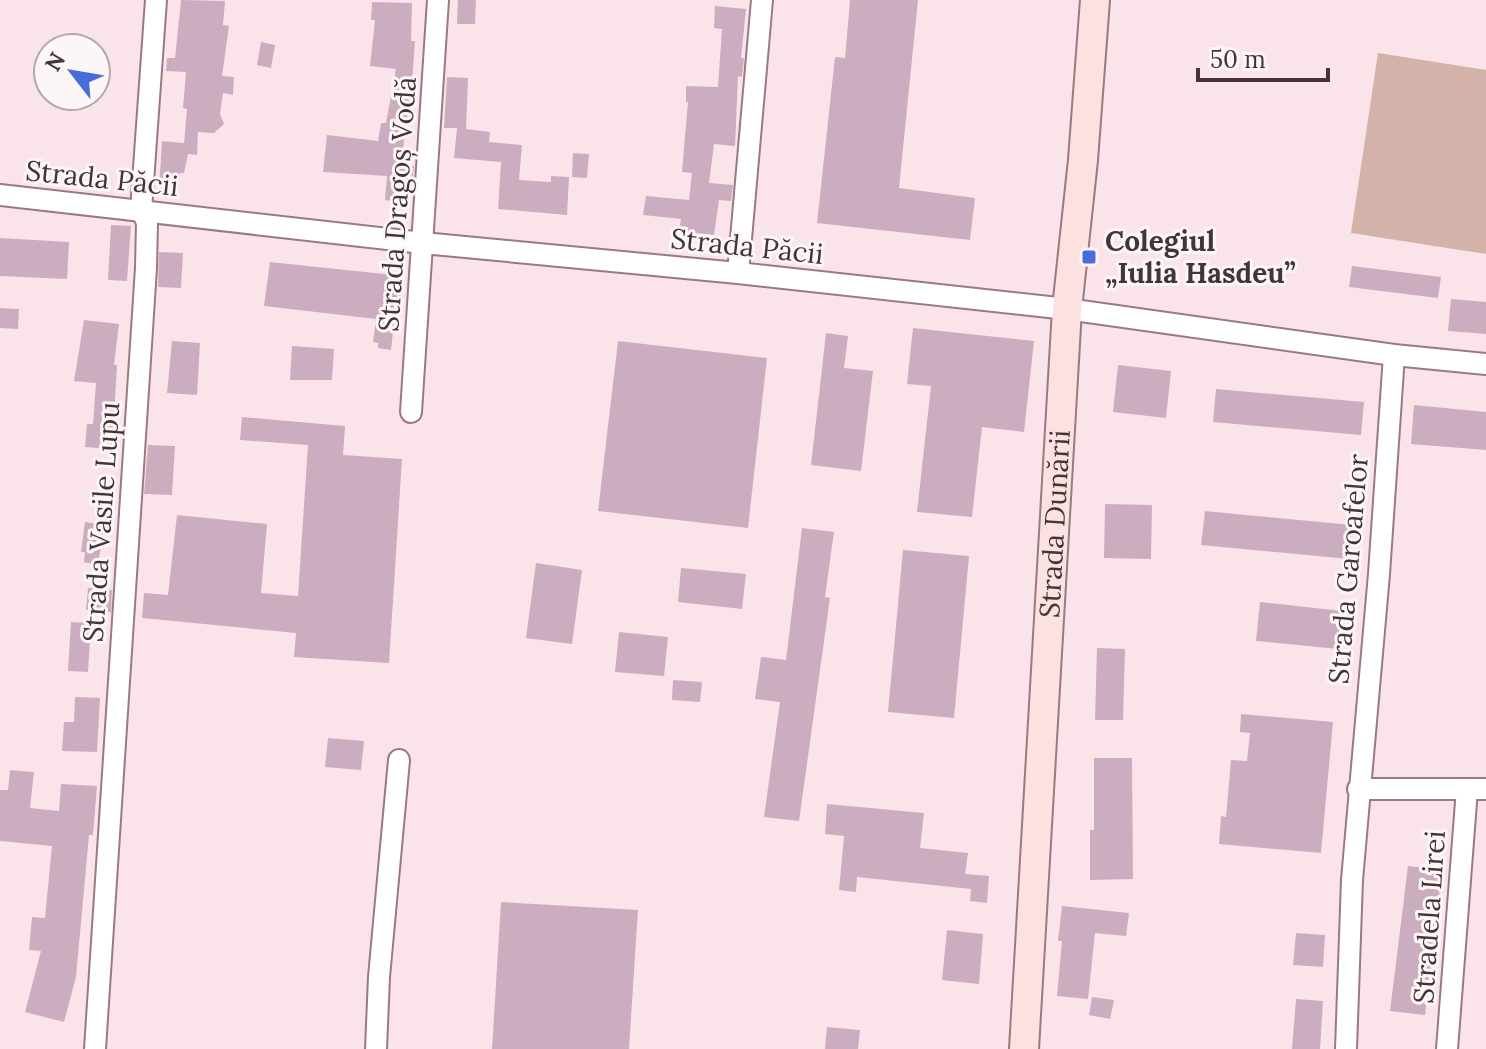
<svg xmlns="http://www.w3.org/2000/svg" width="1486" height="1049" viewBox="0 0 1486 1049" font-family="Lora,serif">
	<rect width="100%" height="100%" fill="#fbe4e9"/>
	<path fill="#d2b2a9" d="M1378,53L1486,70V254L1351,233Z"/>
	<g fill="#ccadbf">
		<path d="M181,0L225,1L223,25L229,26L222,76L234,77L233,95L223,93L220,114L224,124L214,133L198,132L197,155L188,154L184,173H180L178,193L159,190L162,141L184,143L187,109L183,108L186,72L166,71L167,58H175Z"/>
		<path d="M458,0H476L475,24H457Z"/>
		<path d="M850,0H918L899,188L975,198L970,240L817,223L835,57L845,58Z"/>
		<path d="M372,2L412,3L411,41H415L413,70L401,165L414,166L413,177H401L398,202L385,200L387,176L323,172L327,135L378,141L381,123H386L396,69L370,66L375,20H371Z"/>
		<path d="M715,6L746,9L741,58H744L742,77L738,76L735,146L714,144L709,183L733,185L731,201L719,200L714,235L679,231L681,219L643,215L646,196L689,200L692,173L682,172L688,102H686V86L718,87L722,29L714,28Z"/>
		<path d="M261,42L275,45L271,68L257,65Z"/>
		<path d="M447,77L468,78L466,129L490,132L489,142L522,145L519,180L551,182V176L569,177L567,215L498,209L501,162L454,158L457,128H444Z"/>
		<path d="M573,153L589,154L587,178L572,177Z"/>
		<path d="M111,225L131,226L127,281L108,280Z"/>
		<path d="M0,238L69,242L67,279L0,276Z"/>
		<path d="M159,252L183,253L181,288L158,287Z"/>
		<path d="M270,262L403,276L398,322L394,321L391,350L378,348V343L373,342L376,319L264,306Z"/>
		<path d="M1352,266L1441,277L1438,298L1349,287Z"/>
		<path d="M1451,299L1486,302V334L1448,331Z"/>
		<path d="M0,308L19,309L18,329L0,328Z"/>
		<path d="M84,320L119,324L114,365H117L112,449L85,447L87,424H93L96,383L74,381Z"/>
		<path d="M913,328L1034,341L1024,432L982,427L972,517L917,512L931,386L907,384Z"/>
		<path d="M826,333L848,336L844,368L873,371L861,471L811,465Z"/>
		<path d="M172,341L200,343L197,395L167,393Z"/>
		<path d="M618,341L767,358L748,528L598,511Z"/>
		<path d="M292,346L334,349L332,380H290Z"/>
		<path d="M1118,365L1171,371L1166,418L1113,412Z"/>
		<path d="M1216,389L1364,402L1361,435L1213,422Z"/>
		<path d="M1414,405L1486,412V450L1411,444Z"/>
		<path d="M242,417L345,426L343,455L402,459L389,663L294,657L296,633L142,618L144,593L168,595L177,515L267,524L261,593L298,596L308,445L240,440Z"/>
		<path d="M148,445L175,446L172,495L144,494Z"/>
		<path d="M1105,504L1152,505L1151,559L1104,558Z"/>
		<path d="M1205,511L1352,525L1349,559L1201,545Z"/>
		<path d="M85,522L104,525L98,565L84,562L85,552H81Z"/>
		<path d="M802,528L834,532L825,597L830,598L799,821L764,817L780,702L755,699L761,657L786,660Z"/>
		<path d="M903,550L969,556L954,718L888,712Z"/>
		<path d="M536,563L582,570L572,644L526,638Z"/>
		<path d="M681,568L746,574L742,609L678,602Z"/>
		<path d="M88,588L112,590L111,612L86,610Z"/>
		<path d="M1260,602L1342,611L1338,649L1256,641Z"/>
		<path d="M71,622L91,623L88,672L68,671Z"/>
		<path d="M619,632L668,637L664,676L615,672Z"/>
		<path d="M1097,648L1125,649L1123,720H1095Z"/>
		<path d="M673,680L702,682L700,702L672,700Z"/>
		<path d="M75,697L100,698L97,752L62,751L64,722H74Z"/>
		<path d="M1241,714L1333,722L1321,853L1219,844L1221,816L1226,817L1231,760L1247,761L1250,733L1240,732Z"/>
		<path d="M328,738L364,741L361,770L325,767Z"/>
		<path d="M1094,758H1132L1133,879L1090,880V830H1094Z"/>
		<path d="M10,770L34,772L30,808L59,811L61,784L97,786L93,835H89L76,977L64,1022L25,1012L41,951L29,950L32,917L45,918L52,846L0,841V790H8Z"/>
		<path d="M827,804L924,813L920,848L968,853L965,874L989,876L987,903L970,901L971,889L857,877L856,892L839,890L844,836L825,834Z"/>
		<path d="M1408,866L1442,870L1425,1015L1390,1011Z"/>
		<path d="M501,902L638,910L629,1049H492Z"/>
		<path d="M1062,906L1129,913L1126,936L1095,933L1088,999L1057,996L1062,941H1058Z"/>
		<path d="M947,930L983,934L979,984L942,980Z"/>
		<path d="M1296,933L1325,935L1323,967L1293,965Z"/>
		<path d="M1092,997L1114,1000L1110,1019L1089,1015Z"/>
		<path d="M1296,999L1323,1001L1320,1049H1292Z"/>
		<path d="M827,1027L860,1030L858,1049H825Z"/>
	</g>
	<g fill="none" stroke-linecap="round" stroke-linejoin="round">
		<g stroke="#9a7982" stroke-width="24">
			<g id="street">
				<path d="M0,195L423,243L738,273L1067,309L1394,355L1486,364"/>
				<path d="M738,273L762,0"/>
				<path d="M411,412L438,0"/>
				<path d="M1358,789H1486"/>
				<path d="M95,1049L146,268L147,222L141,210L156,0"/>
				<path d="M376,1049L379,977L399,760"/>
				<path d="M1346,1049L1352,880L1379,574L1394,355"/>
				<path d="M1447,1049L1467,789"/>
			</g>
		</g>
		<g stroke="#9a7982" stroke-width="32">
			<g id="secondary">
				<path id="s1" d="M1024,1049L1067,309L1083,160L1095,0"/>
			</g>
		</g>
		<use href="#street" stroke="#fff" stroke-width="20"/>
		<use href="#secondary" stroke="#fde0e0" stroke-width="28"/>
	</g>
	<rect fill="#486bde" stroke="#fdf6f7" stroke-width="3" x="1081" y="249" width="16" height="16" rx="4"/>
	<g text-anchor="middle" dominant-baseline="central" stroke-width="6" stroke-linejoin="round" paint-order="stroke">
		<g font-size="28" fill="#433438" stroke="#fdf6f7">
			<text transform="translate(102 178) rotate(6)">Strada Păcii</text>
			<text transform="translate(397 204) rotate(-86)">Strada Dragoș Vodă</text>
			<text transform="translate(747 246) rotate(6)">Strada Păcii</text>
			<text transform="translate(101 522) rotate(-86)">Strada Vasile Lupu</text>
			<text stroke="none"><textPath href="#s1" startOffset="526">Strada Dunării</textPath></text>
			<text transform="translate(1348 569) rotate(-85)">Strada Garoafelor</text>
			<text transform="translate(1429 917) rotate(-86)">Stradela Lirei</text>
		</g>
		<g font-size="28" font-weight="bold" fill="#433438" stroke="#fdf6f7" text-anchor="start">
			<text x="1105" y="241">Colegiul<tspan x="1105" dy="32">„Iulia Hasdeu”</tspan></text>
		</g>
	</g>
	<g transform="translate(72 72) rotate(301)"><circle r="38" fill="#fdf6f7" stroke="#b3a8ab" stroke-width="2"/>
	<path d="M0-6L14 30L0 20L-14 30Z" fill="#486bde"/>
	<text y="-12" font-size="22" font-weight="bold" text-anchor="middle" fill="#433438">N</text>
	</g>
	<path d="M1198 68v12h130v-12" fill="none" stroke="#433438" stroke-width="4"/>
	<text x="1210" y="68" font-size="24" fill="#433438" stroke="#fdf6f7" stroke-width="6" paint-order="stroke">50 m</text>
</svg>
